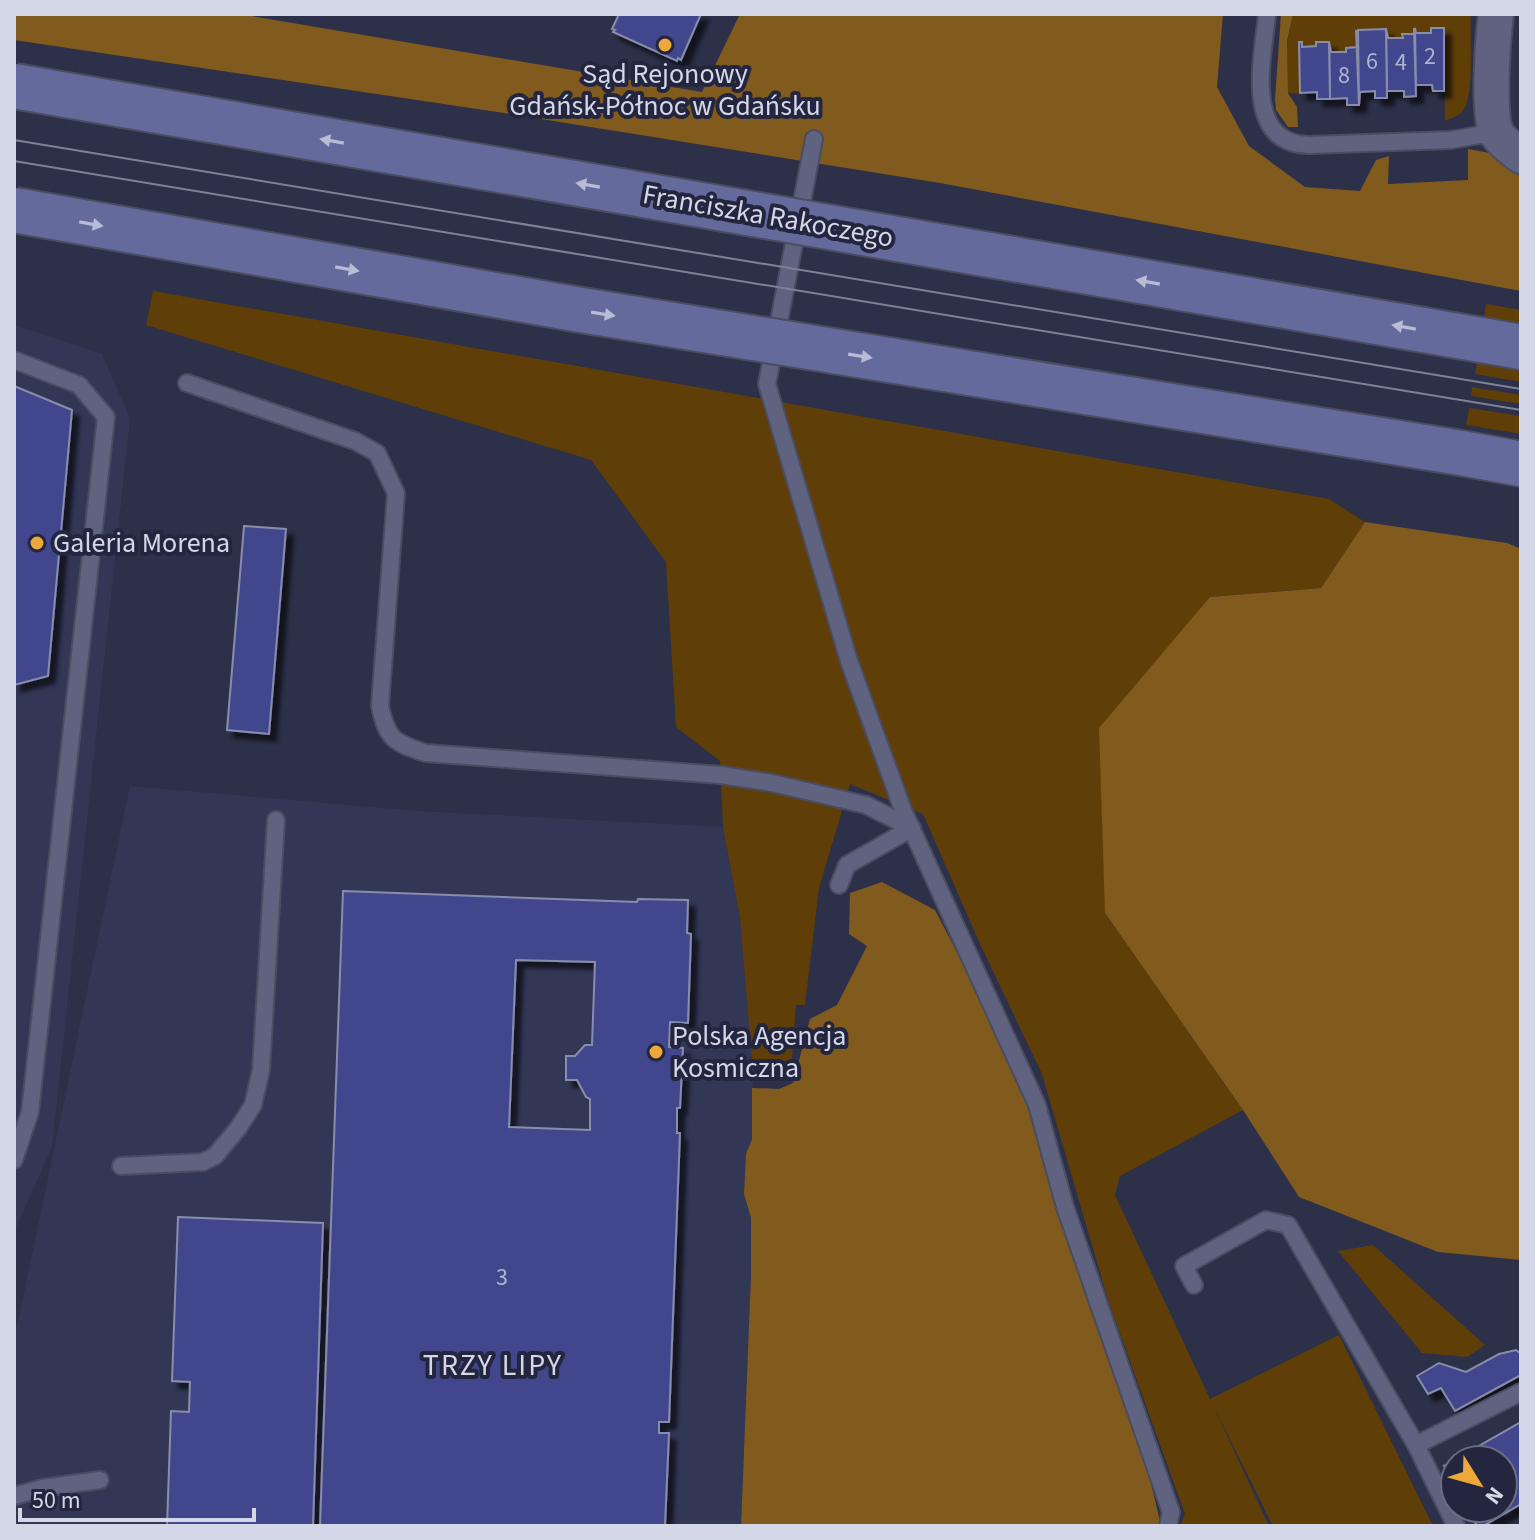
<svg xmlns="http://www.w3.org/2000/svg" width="1535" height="1540" viewBox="0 0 1535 1540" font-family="'Source Sans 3',sans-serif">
	<defs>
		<filter id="shadow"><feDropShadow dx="7" dy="7" stdDeviation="2" flood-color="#0009"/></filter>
	</defs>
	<rect width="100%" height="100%" fill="#2c3048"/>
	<g fill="#333756">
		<path d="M14,325L102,354L130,418L52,1147L14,1232Z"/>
		<path d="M130,786L417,811L723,827L740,918L753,1074L752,1139L746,1154L744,1194L751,1218V1275L741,1526H14V1341Z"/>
	</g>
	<g fill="#5f3e07">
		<path d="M1293,14H1471C1469,35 1476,98 1462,112C1458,116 1451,118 1445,121L1444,28H1431V33H1416V28H1414V34H1403V38H1388L1387,29L1357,30V47L1346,48V52H1331L1330,42H1317L1316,46L1302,47V42L1300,93H1288L1287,41Z"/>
		<path d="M153,291L1329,499L1365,522L1321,588L1209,597L1105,913L1243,1110L1120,1176L1115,1195L1210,1399L1339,1335L1433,1526H1273L1213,1405L1269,1526H1180L1185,1514L1108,1300L1042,1074L980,944L923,814L850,784L819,888L805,1005H796L791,1070L753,1074L740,918L723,827L720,761L676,727L666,562L591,460L146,325Z"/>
		<path d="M1486,304L1521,310V330L1483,324Z"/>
		<path d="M1478,358L1521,366V382L1475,374Z"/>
		<path d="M1472,387L1521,395V404L1471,396Z"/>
		<path d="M1469,408L1521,416V434L1466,425Z"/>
		<path d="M1373,1245L1485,1345L1467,1357L1422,1353L1338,1251Z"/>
	</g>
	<g fill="#815a1e">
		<path d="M14,14H239L702,92L740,14H1223L1217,87L1249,146L1305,187L1360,191L1376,160L1389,156L1388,184L1468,180V149L1490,153L1521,172V291L940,183L504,113L14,40Z"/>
		<path d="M1281,14H1293L1287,41L1288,93L1297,107L1298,127H1288L1276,110L1275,99Z"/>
		<path d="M1365,522L1507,543L1521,549V1260L1438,1252L1299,1197L1243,1110L1105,913L1099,728L1210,597L1321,588Z"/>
		<path d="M882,882L935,910L992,1020L1035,1118L1083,1289L1149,1475L1160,1521L1159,1526H741L751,1275V1218L744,1194L746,1154L752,1139V1088L779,1089L793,1083L810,1019L837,1005L867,946L849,934L850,893Z"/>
	</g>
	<g fill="#43478d" stroke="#888dab" stroke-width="2" fill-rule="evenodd" filter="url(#shadow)">
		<path d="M619,14H701L681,60L678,58L677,61L613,32L615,30L612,29Z"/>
		<path d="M1414,28L1416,96L1404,97V91H1387L1386,29L1388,38H1403L1402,34H1414Z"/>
		<path d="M1415,28L1416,33H1431V28H1444V91H1433L1432,85H1416Z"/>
		<path d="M1386,29L1387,98H1375V91L1360,92L1359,105L1358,30Z"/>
		<path d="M1356,30L1359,105H1347V98L1330,99L1329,42L1331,52H1346V48L1357,47Z"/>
		<path d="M1299,42H1302V47L1316,46V42H1329L1330,99H1317V92L1300,93Z"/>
		<path d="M14,386L72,410L48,676L14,685Z"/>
		<path d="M244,526L286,529L269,734L227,730Z"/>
		<path d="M343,891L637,902L638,899L688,900L687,933L691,934L688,1023L670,1022L669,1047L683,1048L680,1108H677V1133H680L669,1422H659V1433H669L665,1526H320ZM516,960L595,962L592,1045H585L575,1056H566V1080H577L586,1097L590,1099V1130L509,1127Z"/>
		<path d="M178,1217L323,1223L313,1526H167L171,1411L189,1412L190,1382L172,1381Z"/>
		<path d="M1516,1350L1521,1354V1375L1455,1411L1441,1388L1428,1394L1417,1376L1439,1363L1466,1372L1499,1354Z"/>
		<path d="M1521,1422V1504L1483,1526H1477L1467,1508H1503V1460H1455V1486L1444,1466Z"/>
	</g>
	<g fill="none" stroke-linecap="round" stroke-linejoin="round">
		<g stroke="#4a4d62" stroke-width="20">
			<g id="service">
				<path d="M1267,14C1263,58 1242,143 1309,145L1451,140L1496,132"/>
				<path d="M814,139L767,384L849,661L903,810L1037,1105L1065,1207L1171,1512L1168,1526"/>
				<path d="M14,360L79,385L106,417L30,1112L14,1160"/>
				<path d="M187,383L355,441L377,453L396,493L380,706C387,739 394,743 426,753L721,775L772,783L866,805L912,828L847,865L839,885"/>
				<path d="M121,1166L203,1162L215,1156L239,1127L253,1105L261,1070L276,820"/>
				<path d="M1194,1285L1184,1266L1266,1220L1288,1225L1416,1445L1456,1526"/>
				<path d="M1416,1445L1521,1392"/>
				<path d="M14,1496L43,1488L100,1480"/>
			</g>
		</g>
		<g stroke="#4a4d62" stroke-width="38">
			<path id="minor" d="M1496,14C1493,37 1487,117 1497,134C1503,143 1513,150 1521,156"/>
		</g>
		<g stroke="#4a4d62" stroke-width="48">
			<g id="secondary">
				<path d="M1481,340L1521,347"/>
				<path d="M1461,453L1521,464"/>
			</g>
		</g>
		<use href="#service" stroke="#5f637f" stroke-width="16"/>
		<use href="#minor" stroke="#5f637f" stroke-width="34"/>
		<use href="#secondary" stroke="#656a9d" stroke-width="44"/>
		<g stroke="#7e8296" stroke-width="2">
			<path d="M14,140L1521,389"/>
			<path d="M14,161L1521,410"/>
		</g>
		<g stroke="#4a4d62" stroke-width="48" stroke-linecap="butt">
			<g id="secondary-bridge">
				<path d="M14,86L1481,340"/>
				<path d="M14,210L575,309L1461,453"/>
			</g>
		</g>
		<use href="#secondary-bridge" stroke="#656a9d" stroke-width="44"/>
	</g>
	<defs><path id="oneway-solid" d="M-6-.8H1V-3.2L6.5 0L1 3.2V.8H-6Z" transform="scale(2)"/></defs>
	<g fill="#b8bcd4">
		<use href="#oneway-solid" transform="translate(332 141) rotate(-170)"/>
		<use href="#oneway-solid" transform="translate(588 185) rotate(-170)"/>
		<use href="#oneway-solid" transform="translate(91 224) rotate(10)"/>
		<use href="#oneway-solid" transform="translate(347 269) rotate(10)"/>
		<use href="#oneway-solid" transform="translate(1148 282) rotate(-170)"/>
		<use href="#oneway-solid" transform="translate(603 314) rotate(9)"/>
		<use href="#oneway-solid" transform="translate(1404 327) rotate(-170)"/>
		<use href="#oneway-solid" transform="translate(860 356) rotate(9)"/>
	</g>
	<g fill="#eda83c" stroke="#23263e" stroke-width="3">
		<circle cx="665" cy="45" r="8"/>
		<circle cx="37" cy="543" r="8"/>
		<circle cx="656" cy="1052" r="8"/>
	</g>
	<g text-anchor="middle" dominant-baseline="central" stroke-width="8" stroke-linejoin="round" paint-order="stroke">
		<g font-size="24" fill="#b0b3d0">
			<text x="1430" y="56">2</text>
			<text x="1372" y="61">6</text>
			<text x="1401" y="62">4</text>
			<text x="1344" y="75">8</text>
			<text x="502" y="1277">3</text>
		</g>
		<g font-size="28" fill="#d4d7e7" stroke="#23263e" text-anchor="start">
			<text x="665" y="74" text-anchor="middle">Sąd Rejonowy<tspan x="665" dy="32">Gdańsk-Północ w Gdańsku</tspan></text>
			<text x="53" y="543">Galeria Morena</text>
			<text x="672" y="1036">Polska Agencja<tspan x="672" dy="32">Kosmiczna</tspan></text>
		</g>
		<g font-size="28" fill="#d4d7e7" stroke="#23263e">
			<text transform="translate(768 216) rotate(10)">Franciszka Rakoczego</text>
		</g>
		<g font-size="30" letter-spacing="2" fill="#d4d7e7" stroke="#23263e">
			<text x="493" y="1365">TRZY LIPY</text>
		</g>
	</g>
	<rect width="1535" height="1540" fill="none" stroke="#d4d7e7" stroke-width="32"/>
	<g transform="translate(1479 1484) rotate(127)"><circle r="38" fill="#23263e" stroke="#6a6d82" stroke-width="2"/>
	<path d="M0-6L14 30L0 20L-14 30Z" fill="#eda83c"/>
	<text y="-12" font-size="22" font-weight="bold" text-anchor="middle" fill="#d4d7e7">N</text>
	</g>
	<path d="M20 1508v12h234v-12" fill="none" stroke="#d4d7e7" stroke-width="4"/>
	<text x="32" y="1508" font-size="24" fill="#d4d7e7" stroke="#23263e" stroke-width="6" paint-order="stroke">50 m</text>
</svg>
